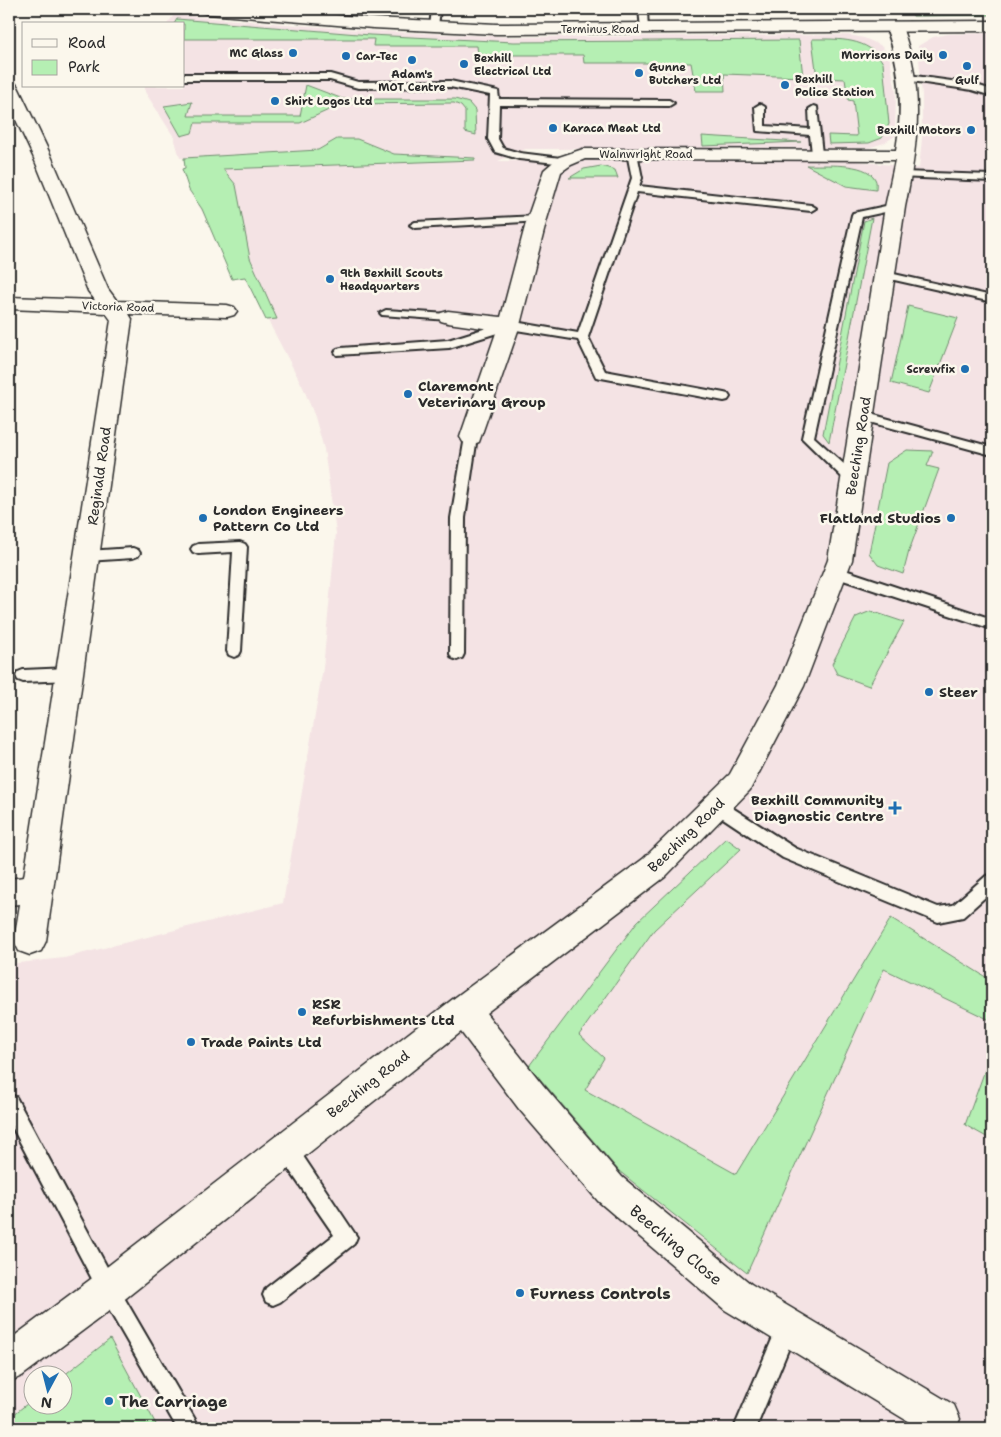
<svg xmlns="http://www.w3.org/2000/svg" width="1001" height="1437" viewBox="0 0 1001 1437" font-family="'Shantell Sans',sans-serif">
	<rect width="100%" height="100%" fill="#fbf7ec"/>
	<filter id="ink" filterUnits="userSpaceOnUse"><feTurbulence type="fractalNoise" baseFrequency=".02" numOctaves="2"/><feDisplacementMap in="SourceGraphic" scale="10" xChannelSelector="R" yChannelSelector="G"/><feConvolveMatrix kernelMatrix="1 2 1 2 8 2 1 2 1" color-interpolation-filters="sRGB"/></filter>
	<g filter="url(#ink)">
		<path fill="#f4e3e4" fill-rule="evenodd" d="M174,15L372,31L514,37L848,35L864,38L880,45L889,54L896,92L895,136L884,143L868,148L526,149L498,161L845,160L919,168L922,138V95L918,46L933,37L948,34L992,33V1428H9V964L64,958L283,903L323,668L336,533L324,449L315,417L303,387L245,277L232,279L207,220L195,199L182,169L185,168L184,158H180L174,137L145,92V86H184V24H167ZM32,1374H62V1404H32Z"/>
		<g fill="#b5efb3" stroke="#708d6f">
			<path d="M910,9H992V15L913,16Z"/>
			<path d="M177,19L370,35L514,42L799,40L803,77L724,74L725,91H696L691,63H584L583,55H478L477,46H373L374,39H184V24H174Z"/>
			<path d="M812,39C838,39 869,37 883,63L889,124L882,138L869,143L829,144L828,135L857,136L853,101L848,100L845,79L817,78Z"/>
			<path d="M306,85L343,99H455L469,103L475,110L476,135L465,132V111L461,106L454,103L342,104L300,123H195L192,133L181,136L164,106L192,102L188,116H300Z"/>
			<path d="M702,136L801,142L703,146Z"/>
			<path d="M337,139H357L394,154L475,158V160L223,169L236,185L250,258L277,319L266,320L245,277L232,279L202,209L189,190L182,169L185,168L184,158L318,150Z"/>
			<path d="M806,165C822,166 866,161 875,179C877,182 876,186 876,190L846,186Z"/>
			<path d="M601,166L615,170L618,178H569L584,169Z"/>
			<path d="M872,218L829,442L823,434L864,221Z"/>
			<path d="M908,306L958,318L929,393L891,383Z"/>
			<path d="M907,450L933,451L927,466L939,469L909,551L903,574L878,565L869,553L887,463Z"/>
			<path d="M871,611L904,622L869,686L837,674L832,664L856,617Z"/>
			<path d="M726,838L741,849L654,930L579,1035L604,1058L585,1090L736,1174L891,918L992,981V1021L884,969L747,1273L619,1171L529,1066L637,922Z"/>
			<path d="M992,1051V1140L965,1125Z"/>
			<path d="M110,1339L158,1428H9V1418L32,1400V1404H62L63,1376Z"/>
		</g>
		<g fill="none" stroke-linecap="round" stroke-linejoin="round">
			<g stroke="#2b2b2b" stroke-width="4">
				<g id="lane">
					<path d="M432,9H440L438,27L434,30L430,27Z"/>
					<path d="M639,9H647L648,31H642L641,29Z"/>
					<path d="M184,74H330L358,82L450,81L498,91L499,99L669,100L674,103L669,106L499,105L498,139L503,148L520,153L569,159L570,161L565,164L519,159L495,152L488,139L490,95L450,87L358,88L330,80H184Z"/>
					<path d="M908,75L973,84L992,90V96L972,90L905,80V76Z"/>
					<path d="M760,104L765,107V126L810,129L809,109L814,106L817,107L822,154L821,156L817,157L812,154L810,135L757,131L755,107Z"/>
					<path d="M632,150L637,153L642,178L639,186L811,205L816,208L811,211L637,192L588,337L605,371L724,393L728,394L730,397L728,400L724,401L596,377L578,340L510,329L449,348L337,355L335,352L337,349L341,348L448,340L509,321L578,333L632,178L627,153Z"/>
					<path d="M902,172L992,175V181L898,177L897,175Z"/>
					<path d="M895,204L900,207L899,209L862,217L814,437L857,476L858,479L857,482H847L802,438L852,215L853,213Z"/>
					<path d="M537,216L542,219L541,221L415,228L410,225L415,222Z"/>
					<path d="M885,272L992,296V302L881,277L879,275L881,273Z"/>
					<path d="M386,310L448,314L454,317L448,320L382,315L380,313Z"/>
					<path d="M863,412L992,447V455L859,419L857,416Z"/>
					<path d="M471,433L477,437L465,518L464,654L462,658L457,660L452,658L450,654L451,518L465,437Z"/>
					<path d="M240,542L245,544L247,547L241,651L239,655L234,657L229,655L227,651L233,552L198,554L193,552L191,549L193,546L198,544Z"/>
					<path d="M133,548L138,550L140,553L138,556L133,558L87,561L82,559L80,556L82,553L87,551Z"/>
					<path d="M836,567L992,619V629L831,576L829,572L831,568Z"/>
					<path d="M69,668L74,670L76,674L74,678L69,680L23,682L18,680L16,676L18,672L23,670Z"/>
					<path d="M717,798L795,848L938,907L953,905L986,876L992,874V891L963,917L938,922L783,858L711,810L709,805L711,800Z"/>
					<path d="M9,1094L16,1097L115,1282L200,1428H177L101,1296L9,1121Z"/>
					<path d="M286,1139L293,1141L357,1237L354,1244L280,1302L273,1305L266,1302L263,1295L266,1288L334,1235L279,1155L277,1148L279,1141Z"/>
					<path d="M787,1318L794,1321L797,1328L756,1428H734L780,1321Z"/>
				</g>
			</g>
			<g stroke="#2b2b2b" stroke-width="3">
				<g id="street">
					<path d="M894,22L900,24L902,27C925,89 918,144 905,207L852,560L804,686L750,790L665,877L486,1013L543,1085L622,1177L751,1284L954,1405L960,1419L956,1428H919L725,1310L598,1201L519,1109L461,1032L121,1302L22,1376L9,1382V1340L95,1276L453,999L643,859L730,774L778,685L828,560L885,207L895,160L585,159L571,165L561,172L547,219L520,325L479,442L471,445L463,442L460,437L497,330L448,323L441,321L438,317L441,313L448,311L501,317L527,219L544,170L559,157L583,149L896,150C903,107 901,68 886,27L888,24Z"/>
					<path d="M9,82L15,83L18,87L51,156L108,289L117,301L227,305L234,307L237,311L234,315L227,317L129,314L132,319L46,941L41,951L30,955L19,951L14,941L20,904L9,905V879L24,877L111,320L106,313L9,309V297L95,300L88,291L33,156L9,105Z"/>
				</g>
			</g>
			<g stroke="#2b2b2b" stroke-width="3">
				<path id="secondary" d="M200,9H261L373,18L496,24L992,21V31L496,34L373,28L208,14L202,12Z"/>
			</g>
			<use href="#lane" fill="#fbf7ec" fill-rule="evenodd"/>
			<use href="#street" fill="#fbf7ec" fill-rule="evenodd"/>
			<use href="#secondary" fill="#fbf7ec" fill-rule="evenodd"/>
		</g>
	</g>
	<g fill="#1f6fb2" stroke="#fbf7ec" stroke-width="2">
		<circle cx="293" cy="53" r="5"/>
		<circle cx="943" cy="55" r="5"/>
		<circle cx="346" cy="56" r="5"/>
		<circle cx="412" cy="60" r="5"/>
		<circle cx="464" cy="64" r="5"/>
		<circle cx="967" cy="66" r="5"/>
		<circle cx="639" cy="73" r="5"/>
		<circle cx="785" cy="85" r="5"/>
		<circle cx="275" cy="101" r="5"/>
		<circle cx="553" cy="128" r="5"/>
		<circle cx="971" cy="130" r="5"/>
		<circle cx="330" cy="279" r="5"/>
		<circle cx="965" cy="369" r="5"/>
		<circle cx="408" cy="394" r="5"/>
		<circle cx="203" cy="518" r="5"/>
		<circle cx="951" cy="518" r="5"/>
		<circle cx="929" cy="692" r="5"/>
		<path d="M892.5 800.5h5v5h5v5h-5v5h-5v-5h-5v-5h5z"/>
		<circle cx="302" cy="1012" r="5"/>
		<circle cx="191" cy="1042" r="5"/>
		<circle cx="520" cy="1293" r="5"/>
		<circle cx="109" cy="1401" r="5"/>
	</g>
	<g text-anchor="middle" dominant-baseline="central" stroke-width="5" stroke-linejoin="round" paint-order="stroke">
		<g font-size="11" fill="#2b2b2b" stroke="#fbf7ec">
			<text x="600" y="29">Terminus Road</text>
			<text x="646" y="154">Wainwright Road</text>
			<text transform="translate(118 307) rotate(2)">Victoria Road</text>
		</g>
		<g font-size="11" font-weight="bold" fill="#2b2b2b" stroke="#fbf7ec" text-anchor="start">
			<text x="283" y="53" text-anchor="end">MC Glass</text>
			<text x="933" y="55" text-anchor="end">Morrisons Daily</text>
			<text x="356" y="56">Car-Tec</text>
			<text x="474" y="58">Bexhill<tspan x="474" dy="13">Electrical Ltd</tspan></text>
			<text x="649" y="67">Gunne<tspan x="649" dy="13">Butchers Ltd</tspan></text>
			<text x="412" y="74" text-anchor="middle">Adam's<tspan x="412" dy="13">MOT Centre</tspan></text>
			<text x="795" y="79">Bexhill<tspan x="795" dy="13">Police Station</tspan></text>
			<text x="967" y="80" text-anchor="middle">Gulf</text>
			<text x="285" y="101">Shirt Logos Ltd</text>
			<text x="563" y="128">Karaca Meat Ltd</text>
			<text x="961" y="130" text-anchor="end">Bexhill Motors</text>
			<text x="340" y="273">9th Bexhill Scouts<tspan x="340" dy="13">Headquarters</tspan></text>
			<text x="955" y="369" text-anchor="end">Screwfix</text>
		</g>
		<g font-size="14" font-weight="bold" fill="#2b2b2b" stroke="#fbf7ec" text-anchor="start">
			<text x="418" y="386">Claremont<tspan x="418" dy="16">Veterinary Group</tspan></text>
			<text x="213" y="510">London Engineers<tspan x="213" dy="16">Pattern Co Ltd</tspan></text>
			<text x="941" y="518" text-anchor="end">Flatland Studios</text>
			<text x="939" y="692">Steer</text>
			<text x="884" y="800" text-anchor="end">Bexhill Community<tspan x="884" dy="16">Diagnostic Centre</tspan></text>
			<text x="312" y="1004">RSR<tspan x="312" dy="16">Refurbishments Ltd</tspan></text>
			<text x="201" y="1042">Trade Paints Ltd</text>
		</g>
		<g font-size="14" fill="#2b2b2b" stroke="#fbf7ec">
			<text transform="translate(858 446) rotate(-81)">Beeching Road</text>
			<text transform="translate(99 476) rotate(-82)">Reginald Road</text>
			<text transform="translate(686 835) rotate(-44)">Beeching Road</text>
			<text transform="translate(368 1084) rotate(-38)">Beeching Road</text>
		</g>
		<g font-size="16" fill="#2b2b2b" stroke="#fbf7ec">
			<text transform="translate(676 1245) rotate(40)">Beeching Close</text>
		</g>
		<g font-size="16" font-weight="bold" fill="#2b2b2b" stroke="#fbf7ec" text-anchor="start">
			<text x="530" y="1293">Furness Controls</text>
			<text x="119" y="1401">The Carriage</text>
		</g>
	</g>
	<rect width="1001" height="1437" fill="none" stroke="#fbf7ec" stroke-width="30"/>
	<rect x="15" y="15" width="971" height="1407" fill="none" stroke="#2b2b2b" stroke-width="2" filter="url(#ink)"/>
	<rect x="22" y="22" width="162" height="65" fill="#fbf7ec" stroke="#a8a59f"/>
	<rect x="32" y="39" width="25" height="8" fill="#fbf7ec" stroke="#a8a59f"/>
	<text x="68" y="48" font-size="15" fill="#2b2b2b">Road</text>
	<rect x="32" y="60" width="25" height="15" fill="#b5efb3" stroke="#a8a59f"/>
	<text x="68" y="72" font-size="15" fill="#2b2b2b">Park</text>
	<g transform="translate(48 1390) rotate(187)"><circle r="24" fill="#fbf7ec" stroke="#a8a59f"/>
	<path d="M0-4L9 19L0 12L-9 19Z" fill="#1f6fb2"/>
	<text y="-8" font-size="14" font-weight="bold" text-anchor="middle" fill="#2b2b2b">N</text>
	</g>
</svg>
